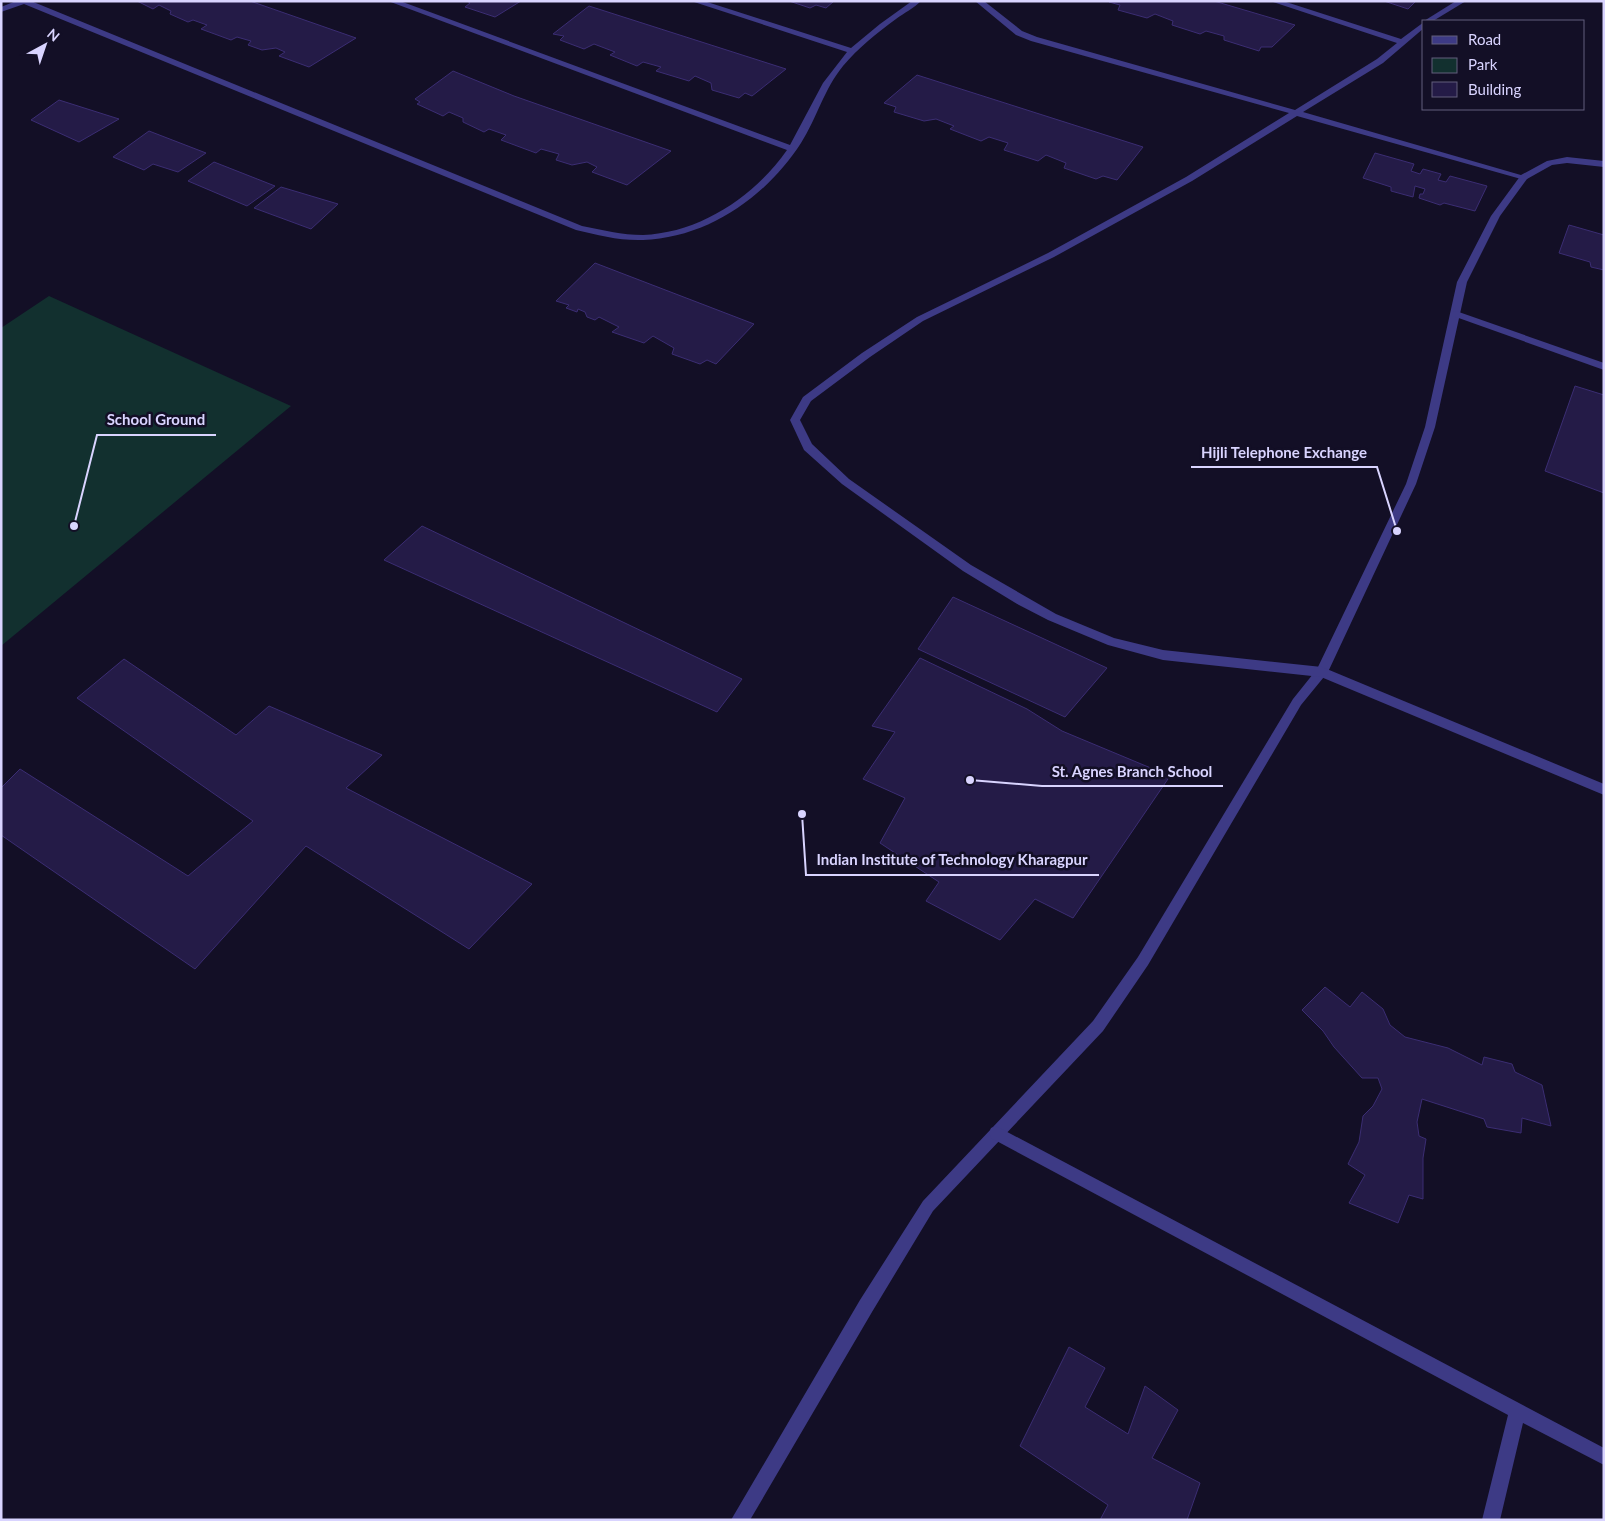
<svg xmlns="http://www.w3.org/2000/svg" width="1605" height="1521" viewBox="0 0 1605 1521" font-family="Lato,sans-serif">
	<rect width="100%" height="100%" fill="#130f26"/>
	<path fill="#12302f" d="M49,296L291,406L1,646V328Z"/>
	<g fill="#241b47" stroke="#3b2d73">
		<path d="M137,1H250L356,38L309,67L279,56L285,52L276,48L262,50L248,45L251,41L237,37L231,40L201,29L207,25L193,20L188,22L170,14L171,11L159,5L153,9Z"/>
		<path d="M467,1H521L495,17L465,7L470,3Z"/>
		<path d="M789,1H834L826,8L816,5L810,8Z"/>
		<path d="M1214,1L1295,25L1272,47H1261L1259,51L1224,40V36L1206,31L1200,34L1172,25L1173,21L1155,14L1147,18L1118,10L1120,5L1109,2Z"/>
		<path d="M1384,1H1416L1408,9Z"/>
		<path d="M589,6L786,69L752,96L745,93L739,98L712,90L711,83L695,76L689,81L656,71L661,67L643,62L637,66L610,55L615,52L594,44L584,49L560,40L564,36L553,34Z"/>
		<path d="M453,71L514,96L671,151L627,185L592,172L597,167L587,162L572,165L556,160L559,154L541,149L536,153L501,140L506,135L489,129L484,132L463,122V118L449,112L443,116L417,104L420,102L415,99Z"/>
		<path d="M917,75L1143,147L1117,180L1103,176L1096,179L1064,168L1066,163L1046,155L1038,161L1004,150L1008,143L989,137L981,141L950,129L954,126L936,119L924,121L894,112L896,107L884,103Z"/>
		<path d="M59,100L119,119L79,142L31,120Z"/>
		<path d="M149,131L206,153L178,172L153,164L144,170L113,157Z"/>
		<path d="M1375,153L1414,164L1411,171L1420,174L1423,169L1441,174L1438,180L1446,182L1450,176L1487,186L1475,211L1444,203L1440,205L1419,198L1420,194H1423L1425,189L1415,186L1413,197L1391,191V187L1363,178Z"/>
		<path d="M214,162L275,186L247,206L188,181Z"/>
		<path d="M281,187L338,204L311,229L254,208Z"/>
		<path d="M1569,225L1604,235V270L1591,267L1590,262L1559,253Z"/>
		<path d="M595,263L754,324L716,364L707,360L700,364L672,354L674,348L653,336L644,343L612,332L619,327L599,317L595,320L587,317L585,312L578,309L577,312L566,308L569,305L556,301Z"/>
		<path d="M1575,386L1604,395V493L1545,471Z"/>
		<path d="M422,526L742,679L717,712L384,560Z"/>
		<path d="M953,597L1107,668L1065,717L918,649Z"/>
		<path d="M920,658L1027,709L1062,731L1170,776L1073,918L1035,899L1000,940L926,901L939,882L880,843L905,798L863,779L895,732L872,726Z"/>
		<path d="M124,659L236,735L269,706L382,755L346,788L532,884L469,949L306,846L195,969L1,835V788L20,769L188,876L253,821L77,698Z"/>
		<path d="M1325,987L1350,1007L1362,992L1383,1009L1390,1025L1405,1037L1448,1048L1482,1065L1484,1057L1512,1064L1515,1072L1542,1085L1551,1126L1522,1118L1521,1133L1487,1127L1484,1119L1422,1099L1417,1122L1419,1136L1426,1139L1423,1158V1199L1409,1195L1398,1223L1349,1203L1365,1175L1348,1164L1359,1142L1363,1116L1373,1106L1382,1089L1378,1078H1362L1334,1047L1323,1031L1302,1010Z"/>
		<path d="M1069,1347L1105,1368L1085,1407L1128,1434L1145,1386L1178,1410L1152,1458L1200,1483L1187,1520H1100L1108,1505L1020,1446Z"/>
	</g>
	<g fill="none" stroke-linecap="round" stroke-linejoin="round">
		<path fill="#3d3a85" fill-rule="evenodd" d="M1567,157L1604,161V167L1567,163L1552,165L1527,179L1500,216L1467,282L1435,427L1416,484L1328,672L1301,705L1148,965L1103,1031L933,1211L872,1312L750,1520H731L860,1300L923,1201L1093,1021L1138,957L1293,699L1317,669L1406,484L1425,427L1457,282L1491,216L1521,175L1547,161Z"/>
		<g fill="#3d3a85" fill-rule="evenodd">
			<path d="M16,1H31L582,226C602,230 622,235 643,235C700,233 755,196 787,150L388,1H400L790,145L823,83L847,52L691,1H704L851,48L880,24L912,1H921C914,8 904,13 896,19C877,33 858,48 843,66C824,89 817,118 801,143C767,196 708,238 643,240C620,241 598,235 576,230L24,4L1,12V7Z"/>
			<path d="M975,1H984L1022,31L1037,37L1295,110L1377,59L1397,43L1270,1H1283L1401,39L1424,22V28L1383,63L1303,112L1528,177L1527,179H1521L1297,116L1192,181L1054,257L923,321L870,357L811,401L800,420L812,444L849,479L971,565L1056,614L1114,638L1163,650L1322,667L1604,784V795L1321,677L1163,660L1108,645L1048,620L1019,605L963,571L842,484L804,450L790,420L803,397L862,353L917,317L1048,253L1186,177L1289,113L1031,41L1016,35Z"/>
			<path d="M1456,1H1466L1433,21H1424Z"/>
			<path d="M1456,311L1604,363V370L1453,316V312Z"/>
			<path d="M996,1126L1604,1448V1465L1523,1423L1500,1520H1482L1508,1415L991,1138L989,1133L991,1128Z"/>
		</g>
	</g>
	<path fill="none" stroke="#d9d4ff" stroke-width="2" d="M74 526L97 435H216M1397 531L1377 467H1191M970 780L1042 786H1223M802 814L806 875H1099"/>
	<g fill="#d9d4ff" stroke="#130f26" stroke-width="2">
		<circle cx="74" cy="526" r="5"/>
		<circle cx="1397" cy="531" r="5"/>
		<circle cx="970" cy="780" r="5"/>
		<circle cx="802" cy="814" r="5"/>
	</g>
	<g font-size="15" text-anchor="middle" font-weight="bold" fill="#d9d4ff" stroke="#130f26" stroke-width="5" stroke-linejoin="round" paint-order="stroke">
		<text x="156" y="425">School Ground</text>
		<text x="1284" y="458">Hijli Telephone Exchange</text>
		<text x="1132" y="777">St. Agnes Branch School</text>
		<text x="952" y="865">Indian Institute of Technology Kharagpur</text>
	</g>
	<rect width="1605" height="1521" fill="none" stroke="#d9d4ff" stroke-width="5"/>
	<rect x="1422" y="20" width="162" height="90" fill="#130f26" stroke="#625e7d"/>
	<rect x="1432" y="36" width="25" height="8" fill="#3d3a85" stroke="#625e7d"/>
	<text x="1468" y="45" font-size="15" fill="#d9d4ff">Road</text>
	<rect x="1432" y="58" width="25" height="15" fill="#12302f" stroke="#625e7d"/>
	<text x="1468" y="70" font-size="15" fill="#d9d4ff">Park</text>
	<rect x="1432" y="82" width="25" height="15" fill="#241b47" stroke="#625e7d"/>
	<text x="1468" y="95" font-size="15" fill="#d9d4ff">Building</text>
	<g transform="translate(45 45) rotate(40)" stroke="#130f26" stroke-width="4" paint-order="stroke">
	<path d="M0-4L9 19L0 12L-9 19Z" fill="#d9d4ff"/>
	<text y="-8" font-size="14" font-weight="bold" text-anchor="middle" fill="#d9d4ff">N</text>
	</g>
</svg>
